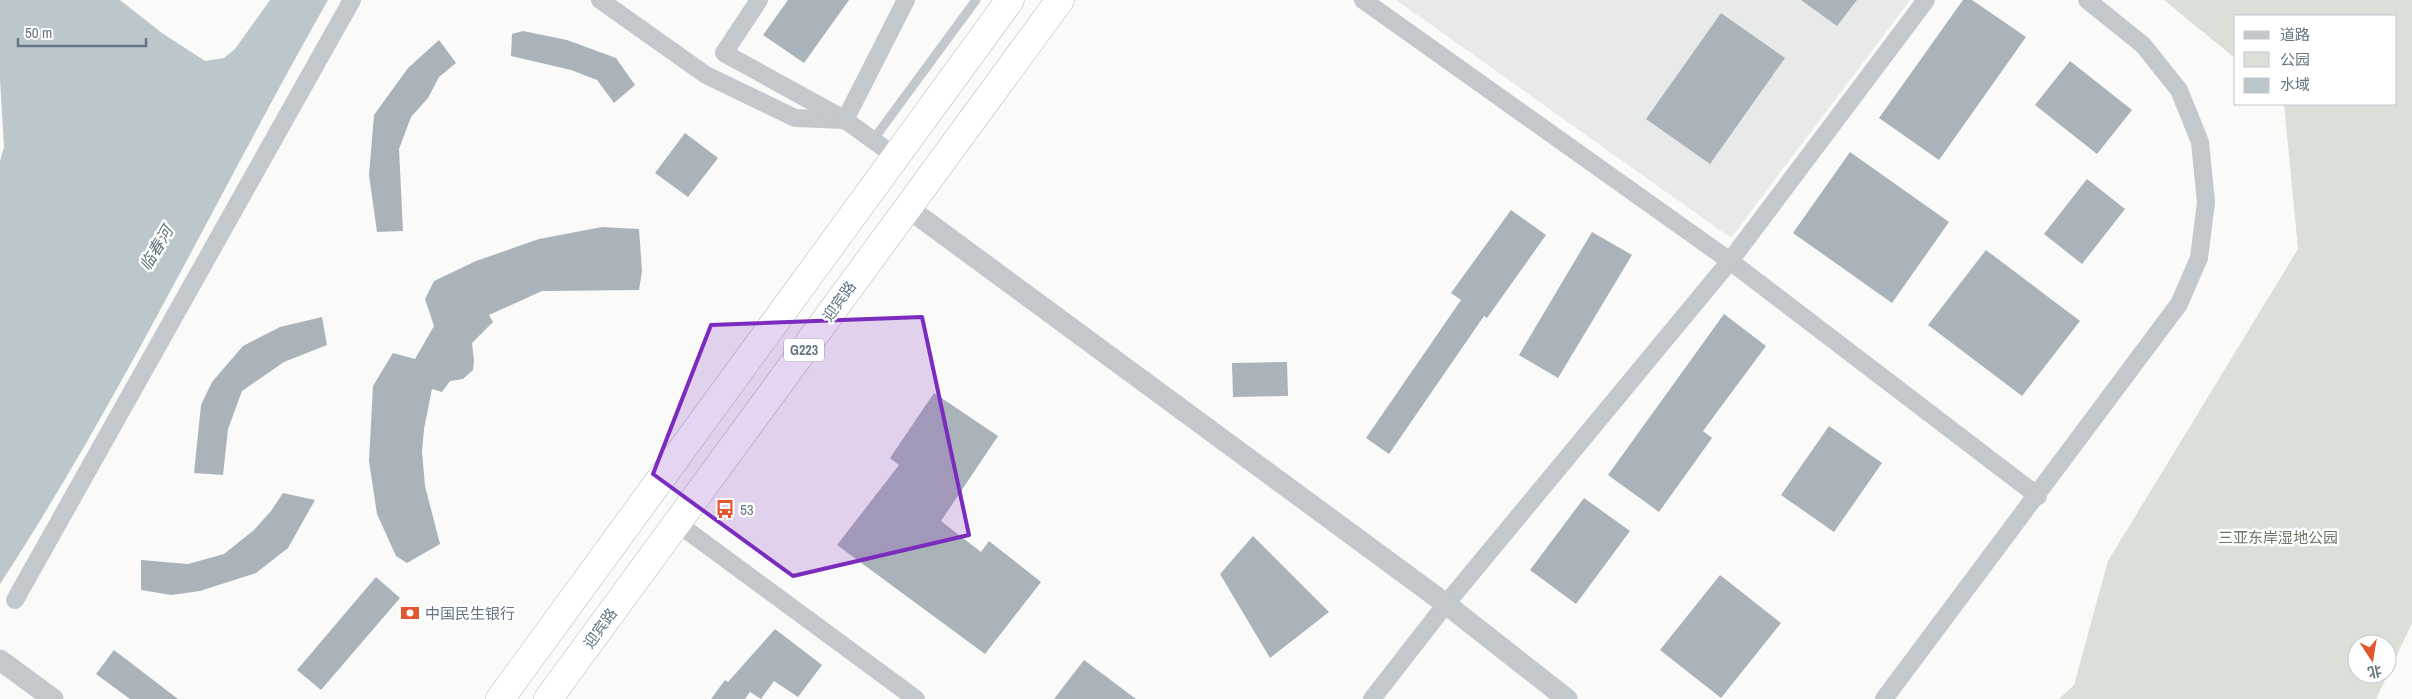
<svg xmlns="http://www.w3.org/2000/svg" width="2412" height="699" viewBox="0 0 2412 699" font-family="'Archivo Narrow','Noto Sans SC',sans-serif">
	<rect width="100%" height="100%" fill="#fafaf8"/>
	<path fill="#e8e9e9" d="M1396,0H1910L1731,238Z"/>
	<path fill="#dadfd7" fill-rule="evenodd" d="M2164,0H2412V623L2376,699H2059L2074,685L2108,561L2298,249L2284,104H2396V16H2236V59ZM2357,644H2387V674H2357Z"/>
	<path fill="#bbc7cb" d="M0,0H120L162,33L205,61L224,58L235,49L270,0H328C218,194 122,397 0,584V161L4,147L0,79Z"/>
	<g fill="#aab3b9">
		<path d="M788,0H849L804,63L763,35Z"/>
		<path d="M1801,0H1857L1837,26Z"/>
		<path d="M1963,0H1972L2026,37L1939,160L1879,118Z"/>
		<path d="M1721,13L1785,58L1710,164L1646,119Z"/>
		<path d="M523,31L567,40L616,58L635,85L614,103L597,80L571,70L511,56L512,34Z"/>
		<path d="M439,40L456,63L439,77L428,98L411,117L399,149L403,231L377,232L369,175L374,115L408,68Z"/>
		<path d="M2070,61L2132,110L2097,154L2035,105Z"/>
		<path d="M685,133L718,158L688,197L655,173Z"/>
		<path d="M1850,152L1949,222L1892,303L1793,233Z"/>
		<path d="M2087,179L2125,209L2082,264L2044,234Z"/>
		<path d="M1511,210L1546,235L1487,318L1484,316L1389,454L1366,438L1461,300L1451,293Z"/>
		<path d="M602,227L639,229L642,271L639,290L542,291L489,315L493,322L472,343L474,361L473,370L463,379L450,381L442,392L432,389L424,429L422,452L425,486L440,544L407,563L396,556L377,514L369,461L373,386L393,353L415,359L434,326L425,299L434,281L476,261L539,239Z"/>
		<path d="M1592,232L1632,255L1558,378L1519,355Z"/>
		<path d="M1986,250L2080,321L2022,396L1928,325Z"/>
		<path d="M1724,314L1766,346L1703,431L1712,438L1659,512L1608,475Z"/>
		<path d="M322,317L327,345L284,362L242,391L228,429L223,475L194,473L201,405L212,382L243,346L280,327Z"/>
		<path d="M1287,362L1288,396L1233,397L1232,363Z"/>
		<path d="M934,393L998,436L941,521L981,552L989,541L1041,582L985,654L837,545L899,465L890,458Z"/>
		<path d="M1829,426L1882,463L1834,532L1781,495Z"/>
		<path d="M283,493L315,500L288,548L256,573L200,591L171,595L141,590V560L188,564L224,554L254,530L271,511Z"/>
		<path d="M1584,498L1630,531L1576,604L1530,570Z"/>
		<path d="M1253,536L1329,612L1270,658L1220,574Z"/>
		<path d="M1720,575L1781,623L1721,698L1660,650Z"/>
		<path d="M376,577L400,598L321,690L297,670Z"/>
		<path d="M775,629L822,665L798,697L774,681L761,699L750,692L745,699H711L725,680L728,682Z"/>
		<path d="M114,650L178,699H130L96,674Z"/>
		<path d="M1084,660L1136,699H1054Z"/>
	</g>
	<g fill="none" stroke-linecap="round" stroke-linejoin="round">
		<g stroke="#b4b9bd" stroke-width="29">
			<g id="trunk">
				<path d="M500,699L1010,0"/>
				<path d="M548,699L1060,0"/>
			</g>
		</g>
		<path stroke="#c3c8cc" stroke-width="9" d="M873,140L976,0"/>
		<g stroke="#c3c8cc" stroke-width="18">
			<path d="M600,0L706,75L795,118L845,120"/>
			<path d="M759,0L724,53L842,118"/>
			<path d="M1363,0L1730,261L2038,496"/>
			<path d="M895,156L845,120L906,0"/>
			<path d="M677,523L916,699"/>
			<path d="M15,600L352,0"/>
			<path d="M1372,699L1446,604L1730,261L1926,0"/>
			<path d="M1884,699L2179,304L2199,258L2206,202L2200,142L2179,90L2143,45L2087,0"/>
		</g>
		<g stroke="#c3c8cc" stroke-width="21">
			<path d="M908,208L1446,604L1567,699"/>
			<path d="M0,660L53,699"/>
		</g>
		<use href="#trunk" stroke="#fff" stroke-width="28"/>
	</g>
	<path fill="#7b2cbf" fill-opacity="0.2" stroke="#7b2cbf" stroke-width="4" stroke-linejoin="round" d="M922,317L969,535L793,576L653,474L711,325Z"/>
	<defs>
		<g id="bus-bare" transform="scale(1.5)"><path d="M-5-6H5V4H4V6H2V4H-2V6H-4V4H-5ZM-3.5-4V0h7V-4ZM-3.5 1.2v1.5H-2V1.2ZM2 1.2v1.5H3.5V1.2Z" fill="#e4572e" stroke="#fff" stroke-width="2.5" paint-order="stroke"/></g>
		<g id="bank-bare" transform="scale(1.5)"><path d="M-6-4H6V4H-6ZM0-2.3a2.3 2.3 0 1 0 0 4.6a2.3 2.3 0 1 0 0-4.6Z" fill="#e4572e" stroke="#fff" stroke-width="2.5" paint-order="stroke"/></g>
	</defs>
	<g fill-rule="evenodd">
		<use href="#bus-bare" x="725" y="509"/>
		<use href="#bank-bare" x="410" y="613"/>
	</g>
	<g text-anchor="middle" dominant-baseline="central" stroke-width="5" stroke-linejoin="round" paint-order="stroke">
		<rect fill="#fff" stroke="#939fa8" stroke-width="1" x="784" y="338.5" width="40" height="23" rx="4"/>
		<g font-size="14" font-weight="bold" fill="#657683">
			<text x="804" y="350">G223</text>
		</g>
		<g font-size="15" fill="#657683" stroke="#fff">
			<text transform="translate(839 301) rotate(-54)">迎宾路</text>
			<text transform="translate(600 628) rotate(-54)">迎宾路</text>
		</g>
		<g font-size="15" fill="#657683" stroke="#fff" text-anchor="start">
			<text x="740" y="509">53</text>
			<text x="425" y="613">中国民生银行</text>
		</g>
		<g font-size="15" fill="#687a64" stroke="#fff">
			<text x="2278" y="537">三亚东岸湿地公园</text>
		</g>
		<g font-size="16" font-style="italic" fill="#60757c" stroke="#fff">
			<text transform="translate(156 248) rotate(-59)">临春河</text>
		</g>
	</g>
	<rect x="2234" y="15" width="162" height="90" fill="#ffffff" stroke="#c1c8cd"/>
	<rect x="2244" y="31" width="25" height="8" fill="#c3c8cc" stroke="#c1c8cd"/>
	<text x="2280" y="40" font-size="15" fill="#657683">道路</text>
	<rect x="2244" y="52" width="25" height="15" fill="#dadfd7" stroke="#c1c8cd"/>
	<text x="2280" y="65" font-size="15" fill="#657683">公园</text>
	<rect x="2244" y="78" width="25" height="15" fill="#bbc7cb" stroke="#c1c8cd"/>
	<text x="2280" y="90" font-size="15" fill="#657683">水域</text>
	<g transform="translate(2372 659) rotate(168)"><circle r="24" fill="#ffffff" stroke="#c1c8cd"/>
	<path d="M0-4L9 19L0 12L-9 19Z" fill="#e4572e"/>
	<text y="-8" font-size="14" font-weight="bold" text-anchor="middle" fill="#657683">北</text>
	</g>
	<path d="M18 38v8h128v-8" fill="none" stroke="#657683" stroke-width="2.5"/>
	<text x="25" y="38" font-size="15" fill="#657683" stroke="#ffffff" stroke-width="4" paint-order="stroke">50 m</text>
</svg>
